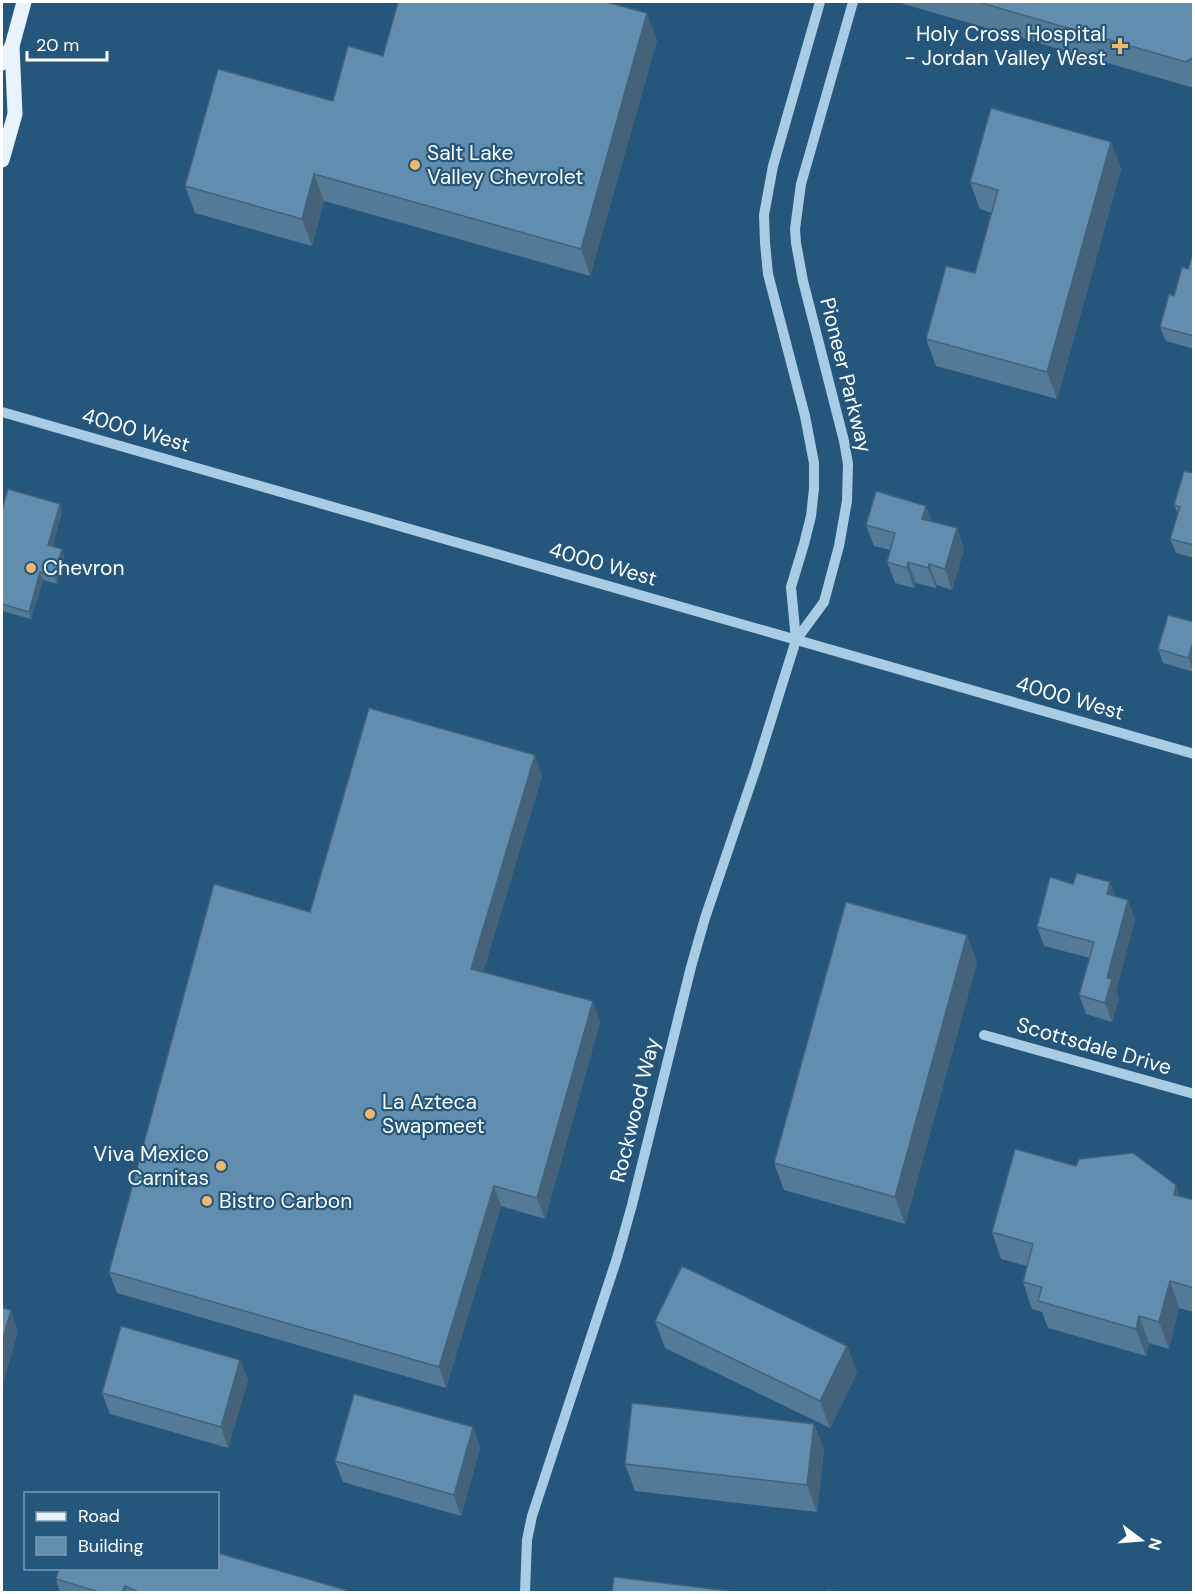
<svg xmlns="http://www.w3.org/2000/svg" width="1195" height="1594" viewBox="0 0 1195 1594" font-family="'DM Sans',sans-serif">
	<rect width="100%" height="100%" fill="#25567c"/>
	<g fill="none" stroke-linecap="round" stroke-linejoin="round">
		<g stroke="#a9cce5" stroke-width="10">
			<path d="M2,412L1194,754"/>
			<path d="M796,640L791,587L804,544L811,516L814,489V463L805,416L768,274L765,243L764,215L773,166L820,2"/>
			<path d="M984,1035L1194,1094"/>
			<path d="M525,1592L527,1540L532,1516L617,1258L632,1205L691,967L705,918L756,768L796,640L824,602L839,546L847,501L848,464L844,441L803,281L796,243L795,229L801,184L853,2"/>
		</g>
		<g stroke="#e9f3fd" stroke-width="15">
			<path d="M2,63L12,46L24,2"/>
			<path d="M2,160L15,114L12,46"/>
		</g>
	</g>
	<g fill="#537a96">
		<path d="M899,2H1194V88L900,3Z"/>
		<path d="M657,40L590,276L324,201L312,246L195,213L185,186L333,101L383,56Z"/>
		<path d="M1111,142L1121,169L1057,399L936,366L926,339L975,273L992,213L980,209L970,182Z"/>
		<path d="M1194,250V349L1166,341L1160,327L1174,296L1188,269Z"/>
		<path d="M1194,473V558L1176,553L1170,539L1178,514L1174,505Z"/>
		<path d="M2,510L62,511L52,547L62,549L64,557L57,584L43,580L31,619L2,611Z"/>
		<path d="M932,521L957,528L964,549L952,590L937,585L936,588L916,583L914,588L895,583L887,562L891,550L874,546L866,525Z"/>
		<path d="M1194,622V672L1163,663L1158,649Z"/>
		<path d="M542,776L483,972L600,1022L545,1219L501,1206L446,1388L117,1293L109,1272L310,912Z"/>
		<path d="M1115,896L1135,919L1116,991L1119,998L1112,1022L1086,1014L1079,995L1090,958L1044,946L1037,927Z"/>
		<path d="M977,962L905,1224L784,1190L774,1163Z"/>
		<path d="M1181,1196L1194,1200V1312L1179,1308L1169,1349L1149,1343L1146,1356L1048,1328L1042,1312L1032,1309L1023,1282L1027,1266L1001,1259L992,1232Z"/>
		<path d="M655,1321L847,1346L857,1373L830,1428L665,1348Z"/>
		<path d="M240,1360L248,1380L228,1448L110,1414L102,1393Z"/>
		<path d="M814,1424L824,1450L817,1512L635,1491L625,1464Z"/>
		<path d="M473,1427L480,1448L461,1516L343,1482L335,1461Z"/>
		<path d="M56,1579L347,1593H60Z"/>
	</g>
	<g fill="#44637a">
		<path d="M647,13L657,40L590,276L581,249Z"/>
		<path d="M1111,142L1121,169L1057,399L1047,372Z"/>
		<path d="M314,174L324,201L312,246L302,219Z"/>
		<path d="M60,504L62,511L51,553L48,545Z"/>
		<path d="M926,506L934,527L922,519Z"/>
		<path d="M957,528L964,549L952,590L945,569Z"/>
		<path d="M62,549L64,557L57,584L54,576Z"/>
		<path d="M908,562L916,583L914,588L907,568Z"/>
		<path d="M929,564L937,585L936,588L928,568Z"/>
		<path d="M40,572L43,580L31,619L29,612Z"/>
		<path d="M1194,640V672L1188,658Z"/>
		<path d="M535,755L542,776L478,989L471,969Z"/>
		<path d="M1110,882L1117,901L1107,894Z"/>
		<path d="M1128,900L1135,919L1116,991L1119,998L1112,1022L1105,1003L1107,978Z"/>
		<path d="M967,935L977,962L905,1224L895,1197Z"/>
		<path d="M593,1001L600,1022L545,1219L537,1198Z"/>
		<path d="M1176,1185L1186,1212L1174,1195Z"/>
		<path d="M494,1186L501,1206L446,1388L439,1367Z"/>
		<path d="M1170,1281L1179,1308L1169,1349L1159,1322Z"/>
		<path d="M11,1310L18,1331L2,1389V1342Z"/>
		<path d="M1139,1316L1149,1343L1146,1356L1136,1329Z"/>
		<path d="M847,1346L857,1373L830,1428L820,1401Z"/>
		<path d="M240,1360L248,1380L228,1448L221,1427Z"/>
		<path d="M814,1424L824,1450L817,1512L807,1485Z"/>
		<path d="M473,1427L480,1448L461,1516L454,1495Z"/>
		<path d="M125,1586L127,1593H122Z"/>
	</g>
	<g fill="#618eaf" stroke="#44637a" stroke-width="1.5">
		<path d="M398,2H606L647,13L581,249L314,174L302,219L185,186L218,69L333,101L348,46L383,56Z"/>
		<path d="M978,2H1194V57L1186,62Z"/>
		<path d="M991,108L1111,142L1047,372L926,339L946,266L975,273L998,190L970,182Z"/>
		<path d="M1194,250V336L1160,327L1169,294L1174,296L1182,267L1188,269Z"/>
		<path d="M1184,471L1194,473V545L1170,539L1180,507L1174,505Z"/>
		<path d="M8,489L60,504L48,545L62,549L54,576L40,572L29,612L2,604V510Z"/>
		<path d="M876,491L926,506L922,519L957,528L945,569L929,564L928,568L908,562L907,568L887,562L895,533L866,525Z"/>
		<path d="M1168,615L1194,622V640L1188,658L1158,649Z"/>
		<path d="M369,708L535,755L471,969L593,1001L537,1198L494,1186L439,1367L109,1272L214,884L310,912Z"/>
		<path d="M1077,873L1110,882L1107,894L1128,900L1107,978L1112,979L1105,1003L1079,995L1094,942L1037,927L1050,877L1073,884Z"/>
		<path d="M846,902L967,935L895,1197L774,1163Z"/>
		<path d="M1015,1149L1076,1166L1079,1159L1133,1153L1176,1185L1174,1195L1194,1200V1288L1170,1281L1159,1322L1139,1316L1136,1329L1038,1301L1042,1287L1023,1282L1033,1244L992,1232Z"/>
		<path d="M682,1266L847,1346L820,1401L655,1321Z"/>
		<path d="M2,1308L11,1310L2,1342Z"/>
		<path d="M121,1326L240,1360L221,1427L102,1393Z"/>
		<path d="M354,1394L473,1427L454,1495L335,1461Z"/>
		<path d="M632,1403L814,1424L807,1485L625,1464Z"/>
		<path d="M218,1553L346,1590L345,1593H141L125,1586L122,1593H102L56,1579L59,1569H218Z"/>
		<path d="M614,1577L746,1593H612Z"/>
		<path d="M828,1590L838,1593H828Z"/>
	</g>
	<g fill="#efb96d" stroke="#25567c" stroke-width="2">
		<path d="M1117 37h6v6h6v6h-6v6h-6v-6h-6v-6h6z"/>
		<circle cx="415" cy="165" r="6"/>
		<circle cx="31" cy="568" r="6"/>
		<circle cx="370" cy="1114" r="6"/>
		<circle cx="221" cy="1166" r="6"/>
		<circle cx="207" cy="1201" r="6"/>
	</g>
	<g text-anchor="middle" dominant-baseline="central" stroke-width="4.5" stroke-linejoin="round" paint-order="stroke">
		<g font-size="21" fill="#fff" stroke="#25567c" text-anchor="start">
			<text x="1106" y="34" text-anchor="end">Holy Cross Hospital<tspan x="1106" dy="24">- Jordan Valley West</tspan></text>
			<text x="427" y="153">Salt Lake<tspan x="427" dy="24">Valley Chevrolet</tspan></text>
			<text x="43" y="568">Chevron</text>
			<text x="382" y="1102">La Azteca<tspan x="382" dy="24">Swapmeet</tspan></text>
			<text x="209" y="1154" text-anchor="end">Viva Mexico<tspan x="209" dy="24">Carnitas</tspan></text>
			<text x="219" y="1201">Bistro Carbon</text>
		</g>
		<g font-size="21" fill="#fff" stroke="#25567c">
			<text transform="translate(846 375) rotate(76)">Pioneer Parkway</text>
			<text transform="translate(136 430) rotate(16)">4000 West</text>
			<text transform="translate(603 564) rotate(16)">4000 West</text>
			<text transform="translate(1070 698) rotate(16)">4000 West</text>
			<text transform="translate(1094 1046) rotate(16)">Scottsdale Drive</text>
			<text transform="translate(635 1110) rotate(-76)">Rockwood Way</text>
		</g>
	</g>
	<rect width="1195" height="1594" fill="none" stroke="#ffffff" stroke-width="6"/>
	<rect x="24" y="1492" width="195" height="78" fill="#25567c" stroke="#7c9ab0" stroke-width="1.5"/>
	<rect x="36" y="1512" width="30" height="9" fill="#e9f3fd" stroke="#7c9ab0" stroke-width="1.5"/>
	<text x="78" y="1522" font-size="18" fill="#ffffff">Road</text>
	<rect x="36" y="1537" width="30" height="18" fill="#618eaf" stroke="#7c9ab0" stroke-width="1.5"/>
	<text x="78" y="1552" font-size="18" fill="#ffffff">Building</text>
	<g transform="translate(1141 1540) rotate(106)" stroke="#25567c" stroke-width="4.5" paint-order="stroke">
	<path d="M0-4.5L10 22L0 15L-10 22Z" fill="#ffffff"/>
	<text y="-9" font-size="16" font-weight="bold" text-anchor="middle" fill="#ffffff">N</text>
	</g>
	<path d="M27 51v9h80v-9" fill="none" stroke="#ffffff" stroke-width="3"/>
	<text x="36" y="51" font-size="18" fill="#ffffff" stroke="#25567c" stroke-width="4.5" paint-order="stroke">20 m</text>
</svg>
